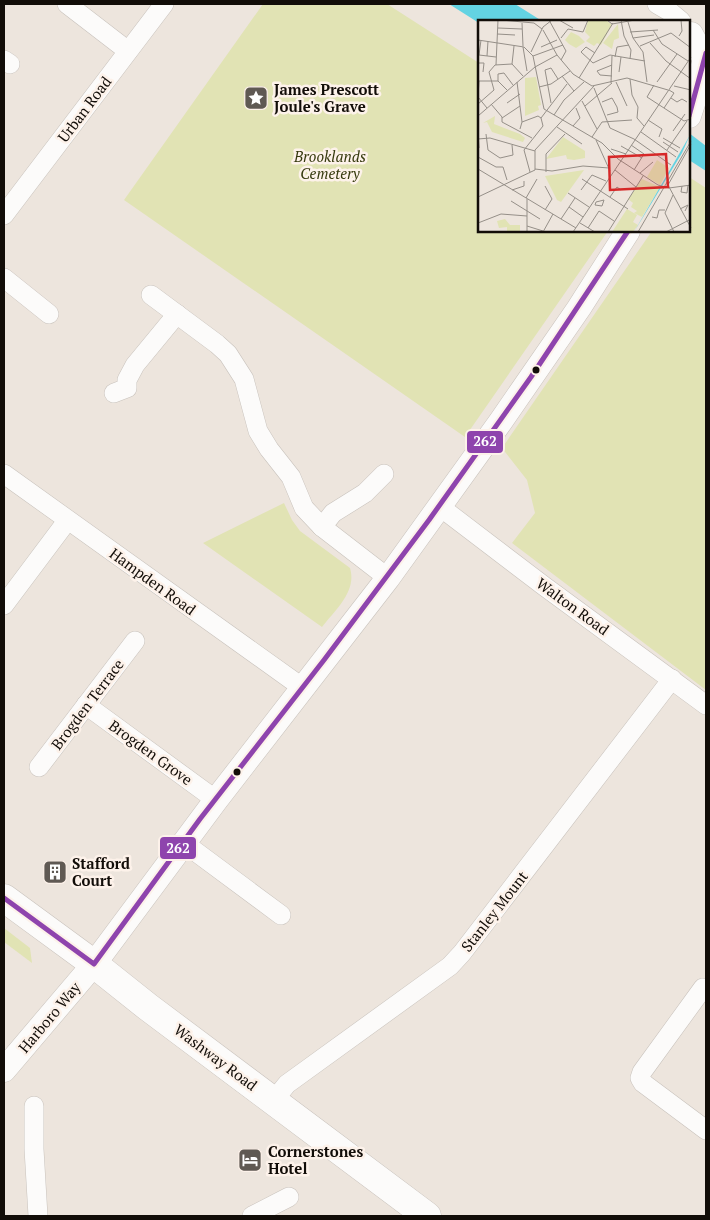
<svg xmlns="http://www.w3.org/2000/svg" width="710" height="1220" viewBox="0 0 710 1220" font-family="'PT Serif',serif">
	<rect width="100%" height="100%" fill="#ede5dd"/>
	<g fill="#e1e3b4">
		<path d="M263,4H387L479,63V231H608L465,437L124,200Z"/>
		<path d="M689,177L706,188V690L512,543L535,513L527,480L502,448L652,231H689Z"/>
		<path d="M284,503L292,520L300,531L350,568C357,591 336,609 322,627L203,543Z"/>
		<path d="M4,928L30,948L32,963L4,942Z"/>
	</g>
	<g fill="#63d3e2">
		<path d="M449,4H515L542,21H479V23Z"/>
		<path d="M689,133L706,146V171L689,160Z"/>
	</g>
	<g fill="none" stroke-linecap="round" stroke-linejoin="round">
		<g stroke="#c8c2bc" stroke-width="20">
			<g id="minor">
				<path d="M67,4L128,51"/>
				<path d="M657,4L669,11L681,21"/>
				<path d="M4,60L10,64"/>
				<path d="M4,215L164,4"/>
				<path d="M4,278L49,314"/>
				<path d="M151,295L217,344L228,354L244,379L258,431L269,449L291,477L304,508L322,527L388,578"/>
				<path d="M114,393L127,388V380L135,365L177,314"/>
				<path d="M4,474L303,688"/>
				<path d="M439,506L544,586L706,705"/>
				<path d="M322,527L333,513L365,493L384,474"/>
				<path d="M4,605L67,521"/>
				<path d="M86,705L216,800"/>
				<path d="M39,767L135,641"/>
				<path d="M184,843L281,915"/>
				<path d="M703,988L642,1072L640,1078L643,1083L706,1130"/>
				<path d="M274,1100L287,1084L450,966L462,953L672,679"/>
				<path d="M34,1106V1149L38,1216"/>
				<path d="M252,1216L289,1197"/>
			</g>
		</g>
		<g stroke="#c8c2bc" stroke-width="25">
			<g id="major">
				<path d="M691,34L705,60"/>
				<path d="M689,116L697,91L706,53"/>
				<path d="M4,1070L94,964L216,800L388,578L501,421L579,308L628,231"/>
			</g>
		</g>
		<g stroke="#c8c2bc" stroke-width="29">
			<path id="highway" d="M4,898L94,964L148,1007L427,1216"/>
		</g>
		<use href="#minor" stroke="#fcfbfa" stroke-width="19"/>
		<use href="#major" stroke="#fcfbfa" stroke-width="24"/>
		<use href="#highway" stroke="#fcfbfa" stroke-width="28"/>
		<g stroke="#fdf2ea" stroke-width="9">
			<g id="bus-1">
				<path d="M689,116L706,53"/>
				<path d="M4,898L94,964L200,819L324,660L429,520L531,377L628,231"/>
			</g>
		</g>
		<use href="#bus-1" stroke="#8e44ad" stroke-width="5"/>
	</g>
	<defs>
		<g id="sight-square" transform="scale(1.25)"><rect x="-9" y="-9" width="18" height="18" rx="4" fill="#5f5953" stroke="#fdf2ea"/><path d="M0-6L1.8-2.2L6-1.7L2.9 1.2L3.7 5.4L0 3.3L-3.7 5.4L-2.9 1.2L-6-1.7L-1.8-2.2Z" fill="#fff"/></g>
		<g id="building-square" transform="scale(1.25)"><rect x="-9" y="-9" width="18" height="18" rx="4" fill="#5f5953" stroke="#fdf2ea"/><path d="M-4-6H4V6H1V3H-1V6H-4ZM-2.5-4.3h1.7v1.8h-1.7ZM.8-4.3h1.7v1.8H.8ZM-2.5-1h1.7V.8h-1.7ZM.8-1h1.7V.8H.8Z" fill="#fff"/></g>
		<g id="hotel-square" transform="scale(1.25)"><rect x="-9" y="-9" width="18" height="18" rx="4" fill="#5f5953" stroke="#fdf2ea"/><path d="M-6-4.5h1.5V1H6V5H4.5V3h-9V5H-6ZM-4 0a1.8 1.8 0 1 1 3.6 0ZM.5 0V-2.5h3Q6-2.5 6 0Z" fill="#fff"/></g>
	</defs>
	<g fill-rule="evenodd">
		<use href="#sight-square" x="256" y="98"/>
		<use href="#building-square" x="55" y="872"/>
		<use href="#hotel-square" x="250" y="1160"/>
	</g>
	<g fill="#120d08" stroke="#fdf2ea" stroke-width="2">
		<circle cx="536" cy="370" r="4.5"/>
		<circle cx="237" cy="772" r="4.5"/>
	</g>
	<g text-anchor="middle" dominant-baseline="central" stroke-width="5" stroke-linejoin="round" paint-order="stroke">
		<g font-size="15" font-weight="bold" fill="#120d08" stroke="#fdf2ea" text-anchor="start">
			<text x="274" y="89">James Prescott<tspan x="274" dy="17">Joule's Grave</tspan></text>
			<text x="72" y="863">Stafford<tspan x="72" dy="17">Court</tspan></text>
			<text x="268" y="1151">Cornerstones<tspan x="268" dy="17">Hotel</tspan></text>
		</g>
		<g font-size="15" fill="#120d08" stroke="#fdf2ea">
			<text transform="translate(84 109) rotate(-53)">Urban Road</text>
			<text transform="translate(153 581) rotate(36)">Hampden Road</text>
			<text transform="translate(573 606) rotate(36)">Walton Road</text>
			<text transform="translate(87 704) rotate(-53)">Brogden Terrace</text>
			<text transform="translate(151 752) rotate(36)">Brogden Grove</text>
			<text transform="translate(494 911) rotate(-52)">Stanley Mount</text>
			<text transform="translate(49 1017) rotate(-50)">Harboro Way</text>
			<text transform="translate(216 1057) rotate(37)">Washway Road</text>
		</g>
		<g font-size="15" font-style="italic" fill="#363a0e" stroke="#fdf2ea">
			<text x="330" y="156">Brooklands<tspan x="330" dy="17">Cemetery</tspan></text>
		</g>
	</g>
	<g transform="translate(478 20)">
		<rect width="212" height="212" fill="#ede5dd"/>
		<path d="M110,0H128L134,5L123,25L119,23L116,26L108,21L112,17L107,12ZM140,4L141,18L136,20L134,29L125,23ZM93,12L101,16L107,22L98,28L91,24L87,20ZM58,57L63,85L60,86L61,90L47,96V58ZM17,96L16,104L42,114L47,118L45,122L14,112L9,102L5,103ZM85,117L107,131V138L96,140L89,139L88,135L68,139ZM179,140L191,148L182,165L169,157ZM106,150L83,182L79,180L67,156ZM164,159L182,167L164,197L156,193L159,191L153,187L155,183L150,179ZM149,189L159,195L155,202L160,205L155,212H134ZM27,199L32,205H42V212H29V207L21,208L19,201Z" fill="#e1e3b4"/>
		<path d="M212,115L204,133L156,212Z" fill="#63d3e2"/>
		<path fill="none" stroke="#958f88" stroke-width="1" d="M23,0L56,3L64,9M71,0L88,31L83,40M81,0L95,8M129,0L134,4L157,0M143,0L146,16L153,30L152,39M150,2L155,18L165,32L169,62M44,3L45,26M20,8L44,9M65,10L79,35M175,10L184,24L210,41M152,12L180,10M19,14L37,15M201,16L204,11L203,0M83,18L90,9L105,12L110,0M155,18L176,15M0,20L46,27L55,36L66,89L124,123L140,139L180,165L191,168L213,165M3,20L1,35L18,37M172,23L188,41L213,59M162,26L193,13L213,28M45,27L49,51M63,27L79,20M53,32L65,7L74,0M117,33L108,27L103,32L115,43L132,35M132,35L167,41M9,36L10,21M55,36L85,25M137,37L139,27L151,25M0,43H6L5,52M34,44L45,56M18,45L20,0M134,45L119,51L122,55L134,56M57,47L79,35L95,54L114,66L149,58L190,70M11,52L17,45L34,44L36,26M141,52L143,37M84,56L96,71M101,58L135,3M152,59L154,75L160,87L159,98L166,106M1,61L0,77L9,88M1,61H20M39,62L44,102L42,109M138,62L149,86M179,62L199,34M133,63L134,36M176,65L169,77L206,101L213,99M196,66L213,70M61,67L73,64L92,51M116,68L132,108L156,119L193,145M29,70L20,61V54L26,53L35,65M193,78L199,82L204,79L209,82M104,81L119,109M124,82L134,78L139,87L140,92L129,95M29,83L42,74M73,83L67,50L73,48L80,59M0,84L16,70L11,52M13,84L24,97V102L54,118M107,86L134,63M186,88L196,73L191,70M76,95L86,80L106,62M0,96L57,47M24,98L42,86M63,98L89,64M170,100L184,109L181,117M44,102L60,96L63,98M95,106L102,98L98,88M79,107L104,124M195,111L207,94M163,112L198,137M0,113L1,128M8,114L10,130L22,138L35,135L34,125M114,117L124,102L154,100M185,118L202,128M0,119L12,118L57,131M118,120L132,151M185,122L200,132M213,124L190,165L213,208M153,125L166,134L156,150M143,126L164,138M133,129L148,134M189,130L209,101M0,137L18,147H25L29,160M0,149L98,208M57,149L74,151L105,146L131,148M137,150L158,167M52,152L46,130L65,106L63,98M68,152V134L87,114M162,153L175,142M104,159L150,189M67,166L74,179L67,190M204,166L203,172L209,173L210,165M34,170L46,166V161M103,170L114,155L128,161M90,173L111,187M195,175L187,193L196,212M0,177L57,150V130L116,66M132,177L139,167L143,170M48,178L59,159M49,179V212M33,181L62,199M118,182L126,180L124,186L117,185L118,182M91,187L105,197M202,189L210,185L207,191M174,197L179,198L181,190H187M83,199L97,178M0,203L23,194L49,196M102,203L117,212M49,206L65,211M110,208L121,191L136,201M65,212L75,194M95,212L213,37M130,212L165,156M160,212L213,121M188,212L213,199"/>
		<path fill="#d62828" fill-opacity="0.15" stroke="#d62828" stroke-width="2.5" d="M188,134L190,167L132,170L131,137Z"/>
		<rect width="212" height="212" fill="none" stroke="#120d08" stroke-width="2.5"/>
	</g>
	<g stroke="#fdf2ea" stroke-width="2">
		<rect x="466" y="430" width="38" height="24" rx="5" fill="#8e44ad"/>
		<rect x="159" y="836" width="38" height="24" rx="5" fill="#8e44ad"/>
	</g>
	<g font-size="14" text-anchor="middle" font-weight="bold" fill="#fff">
		<text x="485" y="446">262</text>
		<text x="178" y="853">262</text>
	</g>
	<rect width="710" height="1220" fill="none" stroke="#120d08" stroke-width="10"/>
</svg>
